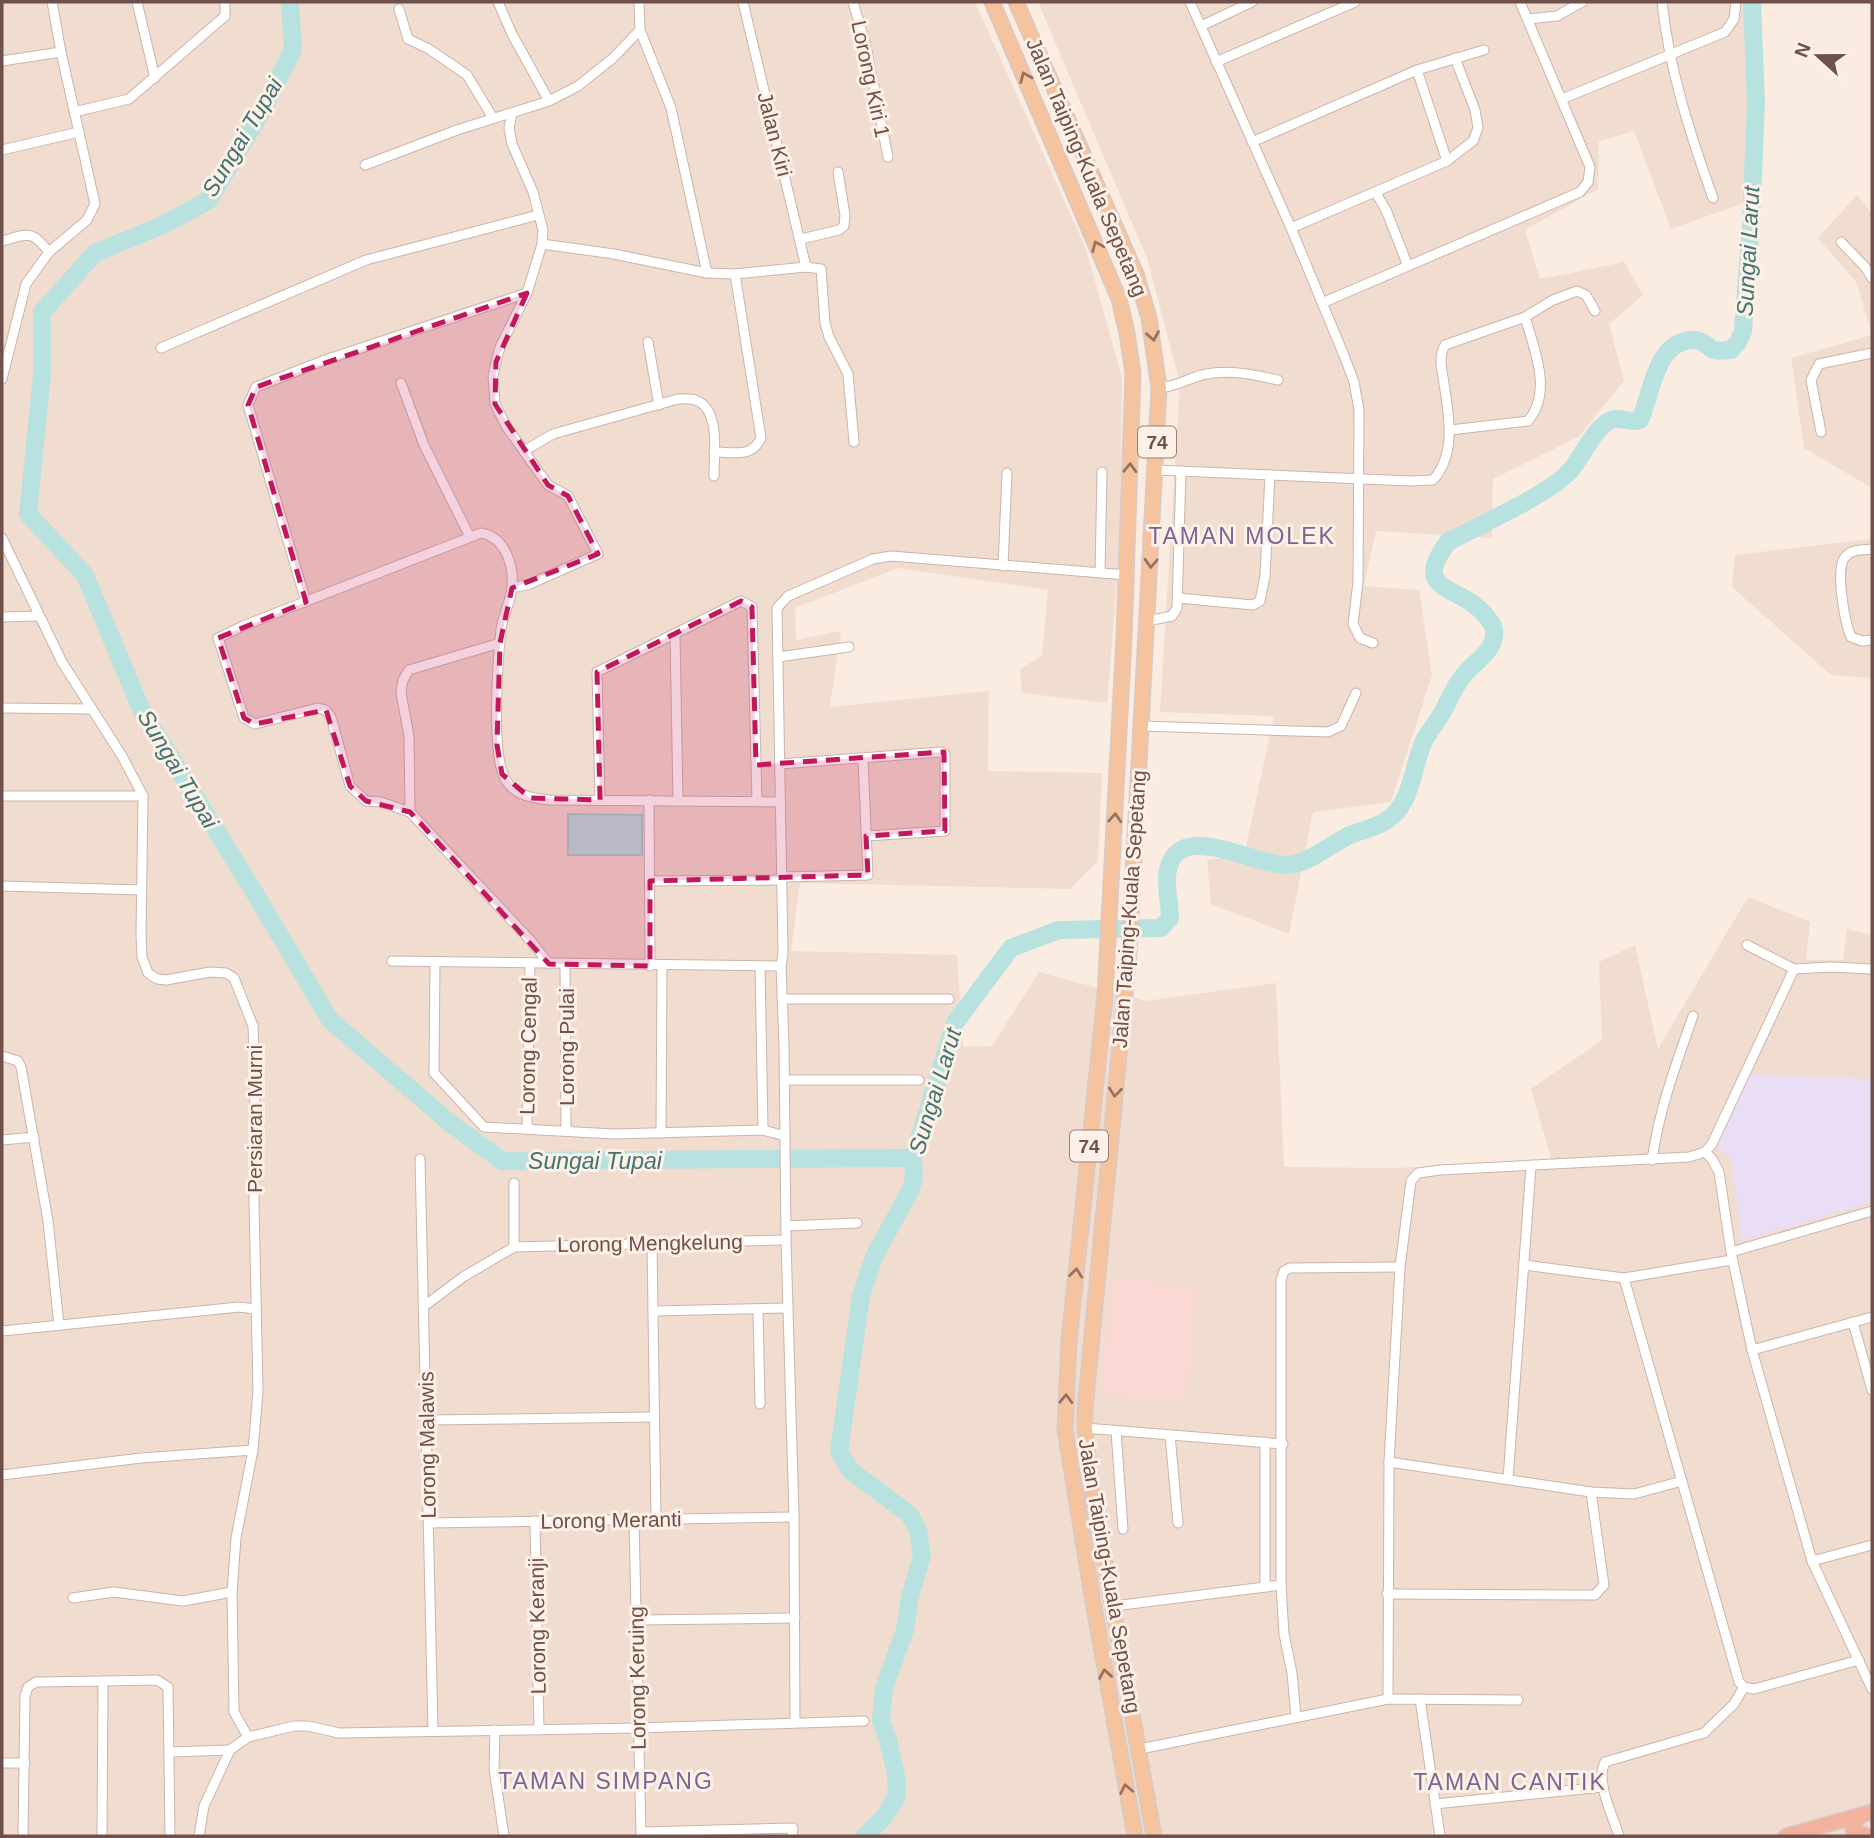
<svg xmlns="http://www.w3.org/2000/svg" width="1874" height="1838" viewBox="0 0 1874 1838" font-family="Arial,sans-serif">
	<rect width="100%" height="100%" fill="#faece1"/>
	<g fill="#f1dcd0">
		<path d="M2,2H975L1086,249L1122,378L1120,543L1107,703L1022,693L1020,670L1042,655L1048,590L898,568L795,608L796,640L841,631L830,707L989,691L988,771L1102,773L1098,861L1070,889L800,883L791,951L957,955L963,1047L992,1046L1039,972L1146,1001L1276,983L1284,1167L1394,1168L1552,1161L1531,1089L1602,1040L1599,962L1635,945L1658,1049L1748,897L1810,922L1806,960H1843L1847,929L1872,935V1836H2Z"/>
		<path d="M1038,2H1748L1752,66L1747,202L1671,229L1634,131L1599,141L1598,189L1525,230L1540,279L1624,262L1643,295L1609,324L1624,381L1578,437L1493,479L1492,538L1376,531L1364,586L1419,590L1432,675L1391,802L1313,812L1289,934L1211,904L1207,860L1244,856L1274,716L1160,712L1180,383L1147,258Z"/>
		<path d="M1857,195L1872,214V334L1856,282L1818,238Z"/>
		<path d="M1872,335V488L1804,448L1791,358Z"/>
		<path d="M1872,539V678L1831,675L1732,587L1735,555Z"/>
	</g>
	<path fill="#fad9d5" d="M1113,1279L1197,1286L1186,1403L1102,1395Z"/>
	<path fill="#e9def6" d="M1747,1074L1872,1079V1202L1742,1241L1731,1157L1717,1149Z"/>
	<path fill="#b8e2e0" stroke="#9fd3d1" stroke-width="2" d="M568,814L642,815V855H568Z"/>
	<g fill="none" stroke-linecap="round" stroke-linejoin="round">
		<g stroke="#b8e2e0" stroke-width="18">
			<path d="M290,2L293,50L264,108L209,200L165,224L95,253L42,312V375L28,514L85,575L141,709L253,890L330,1020L450,1123L502,1161L913,1158"/>
			<path d="M865,1836L884,1817L897,1797L896,1774L888,1740L881,1720L884,1688L905,1630L910,1596L922,1556L918,1530L909,1514L851,1471L839,1451L861,1296L874,1257L911,1189L914,1176L913,1158L955,1023L1011,948L1059,930L1161,928L1170,918C1170,905 1166,889 1167,876C1173,815 1254,866 1286,865C1309,864 1328,846 1348,836C1361,830 1376,828 1387,820C1413,804 1412,764 1425,739C1430,730 1437,722 1442,713C1449,700 1454,687 1463,676C1474,661 1497,651 1494,629C1493,624 1489,620 1486,616C1461,584 1409,594 1448,542C1481,524 1544,497 1569,472C1583,457 1591,432 1609,421C1620,415 1629,424 1640,420C1652,394 1655,339 1695,340C1704,340 1707,347 1714,350C1719,352 1726,350 1731,350L1738,342L1743,331L1751,223L1756,103L1752,2"/>
		</g>
		<g stroke="#ccb4ac" stroke-width="11">
			<g id="minor">
				<path d="M137,2L155,78"/>
				<path d="M498,2L512,34L549,101"/>
				<path d="M639,2L640,30L671,108L707,273"/>
				<path d="M743,2L806,267"/>
				<path d="M853,2L866,46L888,157"/>
				<path d="M1190,2L1291,228L1343,353L1354,382L1359,410L1358,582L1353,624L1360,638L1373,643"/>
				<path d="M1662,2C1669,69 1690,134 1713,198"/>
				<path d="M399,9L408,39L429,49L467,75L493,118"/>
				<path d="M1528,19L1557,16L1582,2"/>
				<path d="M1201,26L1252,2"/>
				<path d="M2,61L61,52"/>
				<path d="M1216,62L1355,2"/>
				<path d="M1417,70L1484,50"/>
				<path d="M1562,99L1725,32L1734,19L1736,2"/>
				<path d="M74,112L129,99L225,16V2"/>
				<path d="M1252,142L1417,70L1447,161"/>
				<path d="M2,150L79,132"/>
				<path d="M365,165L457,130L549,101L578,86L613,58L640,30"/>
				<path d="M1376,193L1386,210L1408,266"/>
				<path d="M1291,228L1447,161L1473,141L1478,128L1475,110L1455,58"/>
				<path d="M801,239L839,230L844,226L845,215L838,172"/>
				<path d="M2,241C28,234 31,229 49,252"/>
				<path d="M1841,242L1866,268L1872,278"/>
				<path d="M542,244L614,254L707,273L735,274L806,267L821,269L825,323L829,337L848,374L854,442"/>
				<path d="M1322,303L1580,192L1588,182L1590,167L1520,2"/>
				<path d="M648,342L659,405"/>
				<path d="M161,348L366,260L538,215"/>
				<path d="M2,379L26,284L49,252L87,220L95,204L61,52L52,2"/>
				<path d="M401,383L424,445L470,537"/>
				<path d="M1159,388C1177,387 1190,377 1206,374C1229,369 1255,375 1278,380"/>
				<path d="M1450,430L1528,421C1553,392 1534,349 1525,317"/>
				<path d="M1821,432L1811,380L1819,364L1872,353"/>
				<path d="M524,451L553,434L678,399C683,399 690,398 695,400C721,408 714,455 714,476"/>
				<path d="M714,452C734,452 752,458 761,438L735,274"/>
				<path d="M1156,470L1411,481L1433,480C1458,452 1448,411 1443,377C1441,366 1439,355 1445,345L1525,317L1553,300L1577,291L1586,295L1595,311"/>
				<path d="M2,538L62,662L122,756L143,796L141,935L142,957L148,973L157,979L166,980L210,972L226,973L234,978L253,1026L255,1077L254,1202L258,1391L253,1450L236,1538L232,1592L234,1712L248,1737"/>
				<path d="M1872,549C1863,550 1852,549 1846,556C1834,567 1845,623 1851,637L1862,641L1872,640"/>
				<path d="M1003,566L1007,473"/>
				<path d="M1100,573L1102,472"/>
				<path d="M512,588L530,584L598,554L568,496L548,485L506,426L495,404L493,376L496,362L500,347L527,293L542,244L543,230L533,192L512,144L509,128L512,114"/>
				<path d="M1178,598L1253,605L1260,601L1265,576L1270,475"/>
				<path d="M306,602L248,405L256,387L328,359L527,293"/>
				<path d="M2,617L38,616"/>
				<path d="M1147,621L1172,616L1177,608L1181,471"/>
				<path d="M675,634L678,801"/>
				<path d="M500,643L409,670L403,680L401,693L409,736L410,812L531,941L549,964"/>
				<path d="M778,657L849,647"/>
				<path d="M2,708L91,709"/>
				<path d="M1142,726L1328,732L1341,726L1356,693"/>
				<path d="M780,764L941,752L945,754V831L866,836"/>
				<path d="M2,796H143"/>
				<path d="M600,800L597,672L741,601L752,607L757,801"/>
				<path d="M649,800L650,966"/>
				<path d="M410,812L381,802L366,801L350,786L331,717L326,710L318,708L255,724L244,718L218,638L243,626L481,533C505,537 514,565 512,587C511,601 503,615 501,629C498,659 490,760 507,782C517,796 533,798 549,800L781,802"/>
				<path d="M782,877L868,875L863,759"/>
				<path d="M650,881L782,880"/>
				<path d="M2,886L141,890"/>
				<path d="M392,961L781,966"/>
				<path d="M435,962L434,1073L484,1127L614,1134L763,1130L785,1136"/>
				<path d="M565,964L566,1131"/>
				<path d="M760,966L763,1130"/>
				<path d="M1794,969L1831,967L1872,969"/>
				<path d="M782,999H949"/>
				<path d="M2,1056L18,1061L21,1067L48,1221L59,1325"/>
				<path d="M784,1080H919"/>
				<path d="M527,1129L530,963"/>
				<path d="M661,1133L662,966"/>
				<path d="M2,1140L34,1137"/>
				<path d="M1705,1152L1712,1159L1719,1172L1731,1252L1752,1350L1812,1561L1872,1689"/>
				<path d="M420,1159L433,1731"/>
				<path d="M1652,1160C1659,1110 1676,1064 1693,1016"/>
				<path d="M786,1226L857,1223"/>
				<path d="M652,1243L656,1519"/>
				<path d="M514,1247V1183"/>
				<path d="M1731,1252L1872,1211"/>
				<path d="M1524,1265L1624,1278L1732,1260"/>
				<path d="M1624,1278L1739,1682L1744,1687L1754,1689L1859,1660"/>
				<path d="M423,1307L463,1277L514,1247L786,1240"/>
				<path d="M758,1310L760,1404"/>
				<path d="M653,1311L788,1308"/>
				<path d="M1853,1322L1872,1390"/>
				<path d="M2,1331L239,1307L256,1309"/>
				<path d="M1752,1350L1872,1317"/>
				<path d="M426,1420L654,1417"/>
				<path d="M1085,1428L1283,1444"/>
				<path d="M1116,1431L1123,1529"/>
				<path d="M1170,1435L1178,1523"/>
				<path d="M1389,1462L1591,1492L1634,1494L1682,1481"/>
				<path d="M2,1475L141,1458L253,1450"/>
				<path d="M1508,1479L1531,1166"/>
				<path d="M634,1520L641,1836"/>
				<path d="M535,1521L539,1730"/>
				<path d="M429,1523L794,1517"/>
				<path d="M1812,1561L1872,1545"/>
				<path d="M1265,1587V1442"/>
				<path d="M1387,1594L1595,1595L1604,1585L1591,1492"/>
				<path d="M73,1598L114,1592L183,1601L232,1592"/>
				<path d="M1114,1606L1281,1585"/>
				<path d="M636,1620L795,1618"/>
				<path d="M103,1681L157,1680L168,1687L170,1836"/>
				<path d="M1388,1699L1389,1462L1400,1267L1411,1181L1418,1173L1440,1170L1689,1157L1705,1152L1712,1144L1794,969L1747,945"/>
				<path d="M1420,1699L1440,1836"/>
				<path d="M1296,1717L1292,1673L1284,1634L1281,1585V1280L1284,1271L1290,1268L1400,1267"/>
				<path d="M795,1723L794,1517L786,1240L784,1044L781,966L783,953L777,608L788,596L873,559L891,556L1127,575"/>
				<path d="M495,1730L494,1769L504,1836"/>
				<path d="M1140,1749L1388,1699L1518,1700"/>
				<path d="M170,1752L230,1750"/>
				<path d="M2,1763H25"/>
				<path d="M1435,1804L1603,1787"/>
				<path d="M641,1832L793,1828L792,1836"/>
				<path d="M23,1836L25,1696L28,1687L36,1682L103,1681L102,1836"/>
				<path d="M199,1836L204,1806L230,1750L248,1737L294,1726H308L339,1733L637,1728L864,1721"/>
				<path d="M1619,1836C1613,1816 1595,1782 1605,1762L1704,1733L1734,1704L1744,1687"/>
			</g>
		</g>
		<g stroke="#d4cac9" stroke-width="17">
			<g id="primary">
				<path d="M992,2L1119,299L1127,333L1133,373L1124,638L1105,996L1069,1341L1065,1429L1092,1596L1135,1836"/>
				<path d="M1016,2L1136,274L1149,318L1159,388L1129,951L1085,1409V1428L1092,1492L1154,1836"/>
			</g>
		</g>
		<g stroke="#d4cac9" stroke-width="17">
			<g id="trunk">
				<path d="M1860,1816L1853,1824V1831L1868,1836"/>
				<path d="M1786,1836L1872,1812"/>
			</g>
		</g>
		<use href="#minor" stroke="#fff" stroke-width="9"/>
		<use href="#primary" stroke="#f5c39e" stroke-width="14"/>
		<use href="#trunk" stroke="#f2b29d" stroke-width="14"/>
	</g>
	<defs><path id="oneway-chevron" d="M-2-3.5L2.5 0L-2 3.5" fill="none" stroke-width="1.6" stroke-linecap="round" stroke-linejoin="round" transform="scale(1.75)"/></defs>
	<g stroke="#977263">
		<use href="#oneway-chevron" transform="translate(1025 77) rotate(-113)"/>
		<use href="#oneway-chevron" transform="translate(1097 246) rotate(-113)"/>
		<use href="#oneway-chevron" transform="translate(1153 336) rotate(80)"/>
		<use href="#oneway-chevron" transform="translate(1130 468) rotate(-88)"/>
		<use href="#oneway-chevron" transform="translate(1151 563) rotate(93)"/>
		<use href="#oneway-chevron" transform="translate(1115 818) rotate(-87)"/>
		<use href="#oneway-chevron" transform="translate(1115 1092) rotate(96)"/>
		<use href="#oneway-chevron" transform="translate(1076 1273) rotate(-84)"/>
		<use href="#oneway-chevron" transform="translate(1066 1399) rotate(-88)"/>
		<use href="#oneway-chevron" transform="translate(1105 1674) rotate(-100)"/>
		<use href="#oneway-chevron" transform="translate(1126 1789) rotate(-101)"/>
	</g>
	<path fill="#c2185b" fill-opacity="0.2" stroke="#c2185b" stroke-width="5" stroke-dasharray="14 9" stroke-linejoin="round" d="M527,293L496,362L495,404L548,485L568,496L598,554L512,588L500,643L497,745L502,774L530,798L600,800L597,672L741,601L752,607L756,765L944,752L945,831L866,836L868,875L650,881V966L549,964L410,812L366,801L350,786L326,710L255,724L244,718L218,638L306,602L248,405L256,387Z"/>
	<g text-anchor="middle" dominant-baseline="central" stroke-width="6" stroke-linejoin="round" paint-order="stroke">
		<g fill="#fdf0e7" stroke="#9a8079" stroke-width="2">
			<rect x="1138" y="426.5" width="38" height="31" rx="5"/>
			<rect x="1070" y="1130.5" width="38" height="31" rx="5"/>
		</g>
		<g font-size="19" font-weight="bold" fill="#6f504a">
			<text x="1157" y="442">74</text>
			<text x="1089" y="1146">74</text>
		</g>
		<g font-size="21" fill="#6f504a" stroke="#fdf0e7">
			<text transform="translate(871 79) rotate(78)">Lorong Kiri 1</text>
			<text transform="translate(775 134) rotate(76)">Jalan Kiri</text>
			<text transform="translate(1087 167) rotate(67)">Jalan Taiping-Kuala Sepetang</text>
			<text transform="translate(1129 909) rotate(-86)">Jalan Taiping-Kuala Sepetang</text>
			<text transform="translate(528 1046) rotate(-89)">Lorong Cengal</text>
			<text transform="translate(566 1047) rotate(-90)">Lorong Pulai</text>
			<text transform="translate(254 1119) rotate(-90)">Persiaran Murni</text>
			<text transform="translate(650 1243) rotate(-1)">Lorong Mengkelung</text>
			<text transform="translate(427 1445) rotate(-91)">Lorong Malawis</text>
			<text transform="translate(611 1520) rotate(-1)">Lorong Meranti</text>
			<text transform="translate(1110 1576) rotate(80)">Jalan Taiping-Kuala Sepetang</text>
			<text transform="translate(537 1626) rotate(-91)">Lorong Keranji</text>
			<text transform="translate(637 1678) rotate(-91)">Lorong Keruing</text>
		</g>
		<g font-size="23" font-style="italic" fill="#407472" stroke="#fdf0e7">
			<text transform="translate(242 137) rotate(-59)">Sungai Tupai</text>
			<text transform="translate(1748 251) rotate(-87)">Sungai Larut</text>
			<text transform="translate(178 769) rotate(59)">Sungai Tupai</text>
			<text transform="translate(935 1091) rotate(-73)">Sungai Larut</text>
			<text x="595" y="1161">Sungai Tupai</text>
		</g>
		<g font-size="23" letter-spacing="2" fill="#7b6692" stroke="#fdf0e7">
			<text x="1242" y="536">TAMAN MOLEK</text>
			<text x="606" y="1781">TAMAN SIMPANG</text>
			<text x="1510" y="1782">TAMAN CANTIK</text>
		</g>
	</g>
	<rect width="1874" height="1838" fill="none" stroke="#6f504a" stroke-width="7"/>
	<g transform="translate(1818 56) rotate(291)" stroke="#fdf0e7" stroke-width="5" paint-order="stroke">
	<path d="M0-5L12 26L0 18L-12 26Z" fill="#6f504a"/>
	<text y="-10" font-size="19" font-weight="bold" text-anchor="middle" fill="#6f504a">N</text>
	</g>
</svg>
